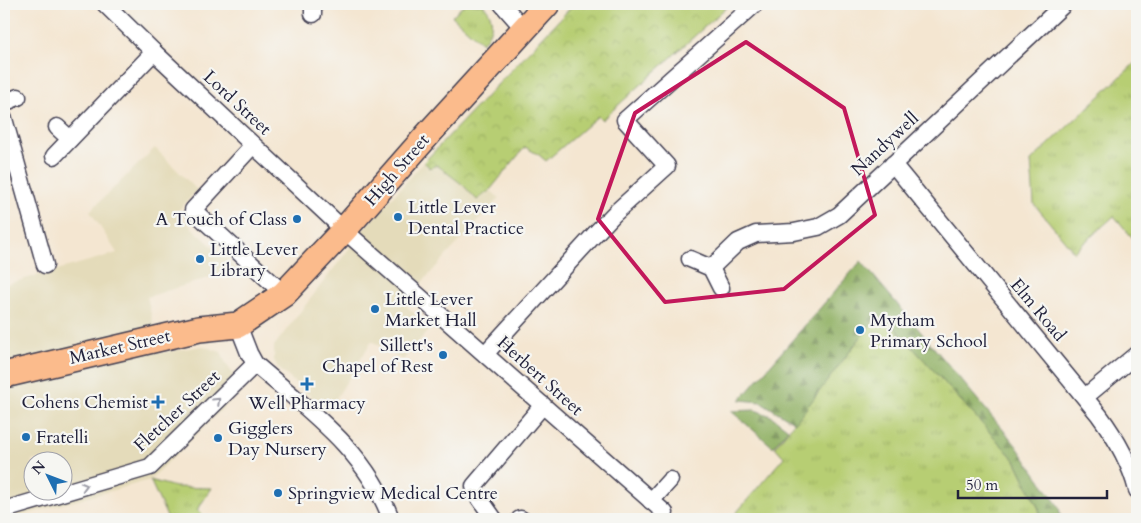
<svg xmlns="http://www.w3.org/2000/svg" width="1141" height="523" viewBox="0 0 1141 523" font-family="Cardo,serif">
	<defs>
		<pattern id="grass-tufts" width="24" height="20" patternUnits="userSpaceOnUse" patternTransform="scale(1.25)"><rect width="24" height="20" fill="#b7ce73"/><path d="M3 7l-1-3M5 7V3M7 7l1-3M15 17l-1-3M17 17v-4M19 17l1-3" fill="none" stroke="#9db164"/></pattern>
		<pattern id="forest-firs" width="22" height="20" patternUnits="userSpaceOnUse" patternTransform="scale(1.25)"><rect width="22" height="20" fill="#91b165"/><path d="M5 1l3.5 6h-7zM16 11l3.5 6h-7z" fill="#769054"/></pattern>
		<pattern id="park-crowns" width="20" height="18" patternUnits="userSpaceOnUse" patternTransform="scale(1.25)"><rect width="20" height="18" fill="#b7ce73"/><path d="M2 6a3 3 0 1 1 6 0M12 15a3 3 0 1 1 6 0" fill="none" stroke="#9db164"/></pattern>
	</defs>
	<rect width="100%" height="100%" fill="#f6f6f2"/>
	<filter id="ink" filterUnits="userSpaceOnUse"><feTurbulence type="fractalNoise" baseFrequency=".02" numOctaves="2"/><feDisplacementMap in="SourceGraphic" scale="10" xChannelSelector="R" yChannelSelector="G"/><feConvolveMatrix kernelMatrix="1 2 1 2 8 2 1 2 1" color-interpolation-filters="sRGB"/></filter>
	<filter id="wash" filterUnits="userSpaceOnUse"><feTurbulence type="fractalNoise" baseFrequency=".0096" numOctaves="4" result="noise"/><feDisplacementMap in="SourceGraphic" scale="20" xChannelSelector="R" yChannelSelector="G"/><feGaussianBlur stdDeviation="1.12" result="paint"/><feColorMatrix in="noise" values="0 0 0 0 0 0 0 0 0 0 0 0 0 0 0 0 0 1.4 0 .05"/><feComposite in="paint" operator="in"/></filter>
	<g filter="url(#wash)">
		<rect width="100%" height="100%" fill="#f4e6d1"/>
		<g fill="#e4dbba" fill-rule="evenodd">
			<path d="M155,148L197,190L176,213L237,269L147,297L160,353L202,346L221,352L226,364L243,388L150,480L9,519H4V285L117,253L90,211ZM32,460H62V490H32Z"/>
			<path d="M424,162L430,167L437,165L463,185L477,200L490,190L499,198L403,303L430,328L403,360L372,341L328,411L278,368L274,360V346L365,228Z"/>
		</g>
		<g fill="url(#grass-tufts)" stroke="#6c7857">
			<path d="M465,4H483C495,17 494,30 482,43L452,16Z"/>
			<path d="M1137,61V243L1114,216L1074,252L1034,204L1031,161Z"/>
			<path d="M877,316L885,317L1015,460L1039,509L1041,519H731L784,457L775,447Z"/>
			<path d="M150,480L175,487L212,488L197,510L207,519H168Z"/>
		</g>
		<g fill="url(#forest-firs)" stroke="#5a6a50">
			<path d="M861,261L1015,444L1059,507L1061,519H1041L1039,509L1015,460L885,317L877,316L795,423L761,402L740,400Z"/>
			<path d="M755,410L771,416L788,429L773,447L731,411Z"/>
		</g>
		<path fill="url(#park-crowns)" stroke="#6c7857" d="M574,4H730L602,120L598,116L546,161L539,155L525,147L490,190L477,200L463,185L437,165L430,168L424,162Z"/>
	</g>
	<g filter="url(#ink)">
		<g fill="none" stroke-linecap="round" stroke-linejoin="round">
			<g stroke="#423f52" stroke-width="19">
				<g id="minor">
					<path d="M105,4L154,52L344,230L665,513"/>
					<path d="M502,4L524,29"/>
					<path d="M313,14V4"/>
					<path d="M4,103L18,97"/>
					<path d="M4,119L45,265"/>
					<path d="M57,127L70,139"/>
					<path d="M253,145L193,210L284,294"/>
					<path d="M54,156L154,52"/>
					<path d="M893,164L1099,415C1116,438 1130,462 1137,490"/>
					<path d="M690,259L711,268L721,288"/>
					<path d="M711,268L738,242L756,234L794,232L818,227L839,215L1064,4"/>
					<path d="M238,325L249,353L255,364C309,411 366,450 391,519"/>
					<path d="M485,354L595,234L614,214L667,166L625,120L755,4"/>
					<path d="M1085,397L1137,354"/>
					<path d="M651,501L670,480"/>
					<path d="M4,510L150,467L255,364"/>
					<path d="M494,519L475,492L474,486L543,405"/>
					<path d="M520,519H521"/>
				</g>
			</g>
			<g stroke="#423f52" stroke-width="28">
				<path id="primary" d="M4,375L199,329L238,325L284,294L344,230L431,131L547,4"/>
			</g>
			<use href="#minor" stroke="#fff" stroke-width="16"/>
			<use href="#primary" stroke="#fbbb8c" stroke-width="25"/>
		</g>
		<defs><path id="oneway-chevron" d="M-2-3.5L2.5 0L-2 3.5" fill="none" stroke-width="1.6" stroke-linecap="round" stroke-linejoin="round" transform="scale(1.25)"/></defs>
		<g stroke="#9c9ca7">
			<use href="#oneway-chevron" transform="translate(217 401) rotate(-44)"/>
			<use href="#oneway-chevron" transform="translate(84 486) rotate(-16)"/>
		</g>
	</g>
	<path fill="none" stroke="#c2185b" stroke-width="4" stroke-linejoin="round" d="M746,42L844,108L875,215L784,289L665,302L598,219L635,113Z"/>
	<g fill="#1f6fb2" stroke="#f6f6f2" stroke-width="2">
		<circle cx="398" cy="217" r="5"/>
		<circle cx="297" cy="219" r="5"/>
		<circle cx="200" cy="259" r="5"/>
		<circle cx="375" cy="309" r="5"/>
		<circle cx="860" cy="330" r="5"/>
		<circle cx="443" cy="355" r="5"/>
		<path d="M304.5 376.5h5v5h5v5h-5v5h-5v-5h-5v-5h5z"/>
		<path d="M155.5 394.5h5v5h5v5h-5v5h-5v-5h-5v-5h5z"/>
		<circle cx="26" cy="437" r="5"/>
		<circle cx="218" cy="438" r="5"/>
		<circle cx="278" cy="493" r="5"/>
	</g>
	<g text-anchor="middle" dominant-baseline="central" stroke-width="4.5" stroke-linejoin="round" paint-order="stroke">
		<g font-size="18" fill="#22223b" stroke="#f6f6f2">
			<text transform="translate(237 103) rotate(43)">Lord Street</text>
			<text transform="translate(885 144) rotate(-43)">Nandywell</text>
			<text transform="translate(397 170) rotate(-49)">High Street</text>
			<text transform="translate(1038 310) rotate(50)">Elm Road</text>
			<text transform="translate(120 347) rotate(-13)">Market Street</text>
			<text transform="translate(540 376) rotate(42)">Herbert Street</text>
			<text transform="translate(177 411) rotate(-43)">Fletcher Street</text>
		</g>
		<g font-size="18" fill="#22223b" stroke="#f6f6f2" text-anchor="start">
			<text x="408" y="207">Little Lever<tspan x="408" dy="21">Dental Practice</tspan></text>
			<text x="287" y="219" text-anchor="end">A Touch of Class</text>
			<text x="210" y="249">Little Lever<tspan x="210" dy="21">Library</tspan></text>
			<text x="385" y="299">Little Lever<tspan x="385" dy="21">Market Hall</tspan></text>
			<text x="870" y="320">Mytham<tspan x="870" dy="21">Primary School</tspan></text>
			<text x="433" y="345" text-anchor="end">Sillett's<tspan x="433" dy="21">Chapel of Rest</tspan></text>
			<text x="148" y="402" text-anchor="end">Cohens Chemist</text>
			<text x="307" y="403" text-anchor="middle">Well Pharmacy</text>
			<text x="228" y="428">Gigglers<tspan x="228" dy="21">Day Nursery</tspan></text>
			<text x="36" y="437">Fratelli</text>
			<text x="288" y="493">Springview Medical Centre</text>
		</g>
	</g>
	<rect width="1141" height="523" fill="none" stroke="#f6f6f2" stroke-width="20"/>
	<g transform="translate(48 476) rotate(312)"><circle r="24" fill="#f6f6f2" stroke="#a1a1a9"/>
	<path d="M0-4L9 19L0 12L-9 19Z" fill="#1f6fb2"/>
	<text y="-8" font-size="14" font-weight="bold" text-anchor="middle" fill="#22223b">N</text>
	</g>
	<path d="M958 490v8h149v-8" fill="none" stroke="#22223b" stroke-width="2.5"/>
	<text x="966" y="490" font-size="15" fill="#22223b" stroke="#f6f6f2" stroke-width="4" paint-order="stroke">50 m</text>
</svg>
